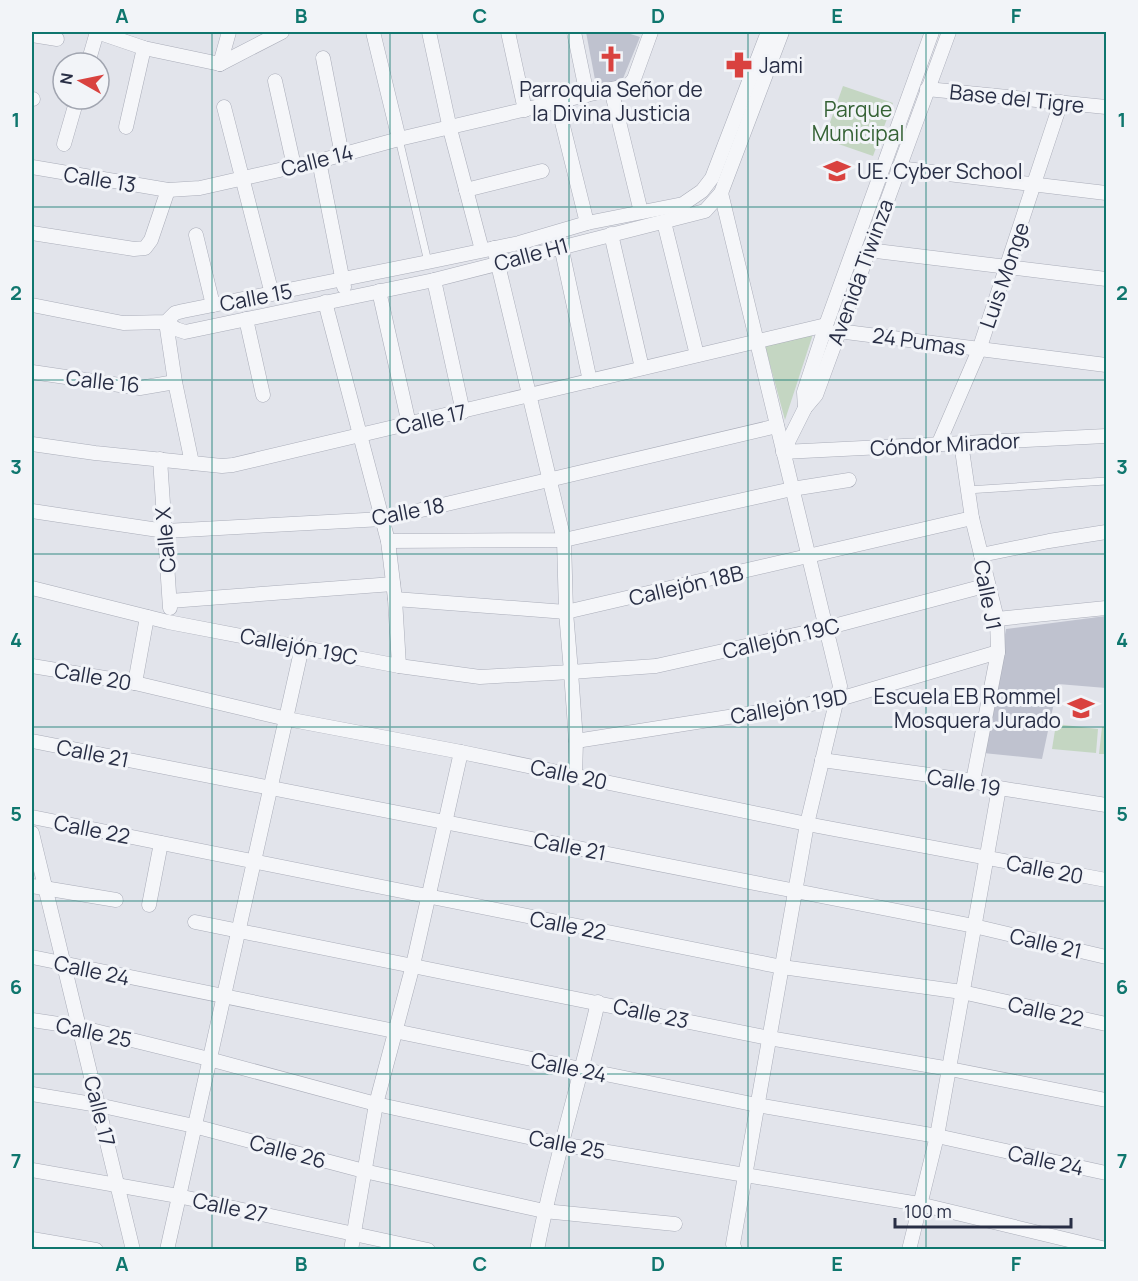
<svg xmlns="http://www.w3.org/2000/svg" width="1138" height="1281" viewBox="0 0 1138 1281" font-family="Manrope,sans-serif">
	<rect width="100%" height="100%" fill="#e2e4eb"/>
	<g fill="#c4d6c2">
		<path d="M843,86L893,103L873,156L824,139Z"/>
		<path d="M813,334L785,420L765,346Z"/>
		<path d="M1056,724L1098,729L1096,753L1052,749Z"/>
		<path d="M1102,727H1106V754H1099Z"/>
	</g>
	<g fill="#bfc2cf">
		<path d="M586,32H624L640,37L622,81L596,85Z"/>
		<path d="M1106,616V688L1058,684L1042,759L983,753L1006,629Z"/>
	</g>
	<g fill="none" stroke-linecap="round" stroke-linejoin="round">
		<g stroke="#aaadb9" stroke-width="8">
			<g id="service">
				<path d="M399,139L428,262"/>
				<path d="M967,490L1106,481"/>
			</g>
		</g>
		<g stroke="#aaadb9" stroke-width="15">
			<g id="minor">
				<path d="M373,32L399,139"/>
				<path d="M429,32L450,129L482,250"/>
				<path d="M508,32L525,110"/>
				<path d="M574,32L587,95"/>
				<path d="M949,32L816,395L805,408L783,452L1106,436"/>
				<path d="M32,35L57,39"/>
				<path d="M323,58L342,155"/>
				<path d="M88,63L97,32L144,48L220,64"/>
				<path d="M220,64L282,32"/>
				<path d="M220,64L229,32"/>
				<path d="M275,81L294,166"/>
				<path d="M611,89L641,212"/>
				<path d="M927,89L1106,107"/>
				<path d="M32,99H33"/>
				<path d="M557,102L587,223"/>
				<path d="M224,107L272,294"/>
				<path d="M126,127L144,48"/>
				<path d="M64,144L77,99"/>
				<path d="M319,161L344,287"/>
				<path d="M32,167L168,190L200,188L319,161L399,139L629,85L634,79L651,32"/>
				<path d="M898,168L1106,193"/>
				<path d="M466,190L542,171"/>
				<path d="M721,193L840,686L807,824L733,1244L735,1250"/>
				<path d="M664,222L697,355"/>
				<path d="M32,233L134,249L145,248L151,240L168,190"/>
				<path d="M611,234L642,368"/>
				<path d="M196,235L213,305"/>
				<path d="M561,246L590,381"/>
				<path d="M494,248L564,540L566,612L571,672L656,666L826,628L988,585"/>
				<path d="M868,250L1106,279"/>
				<path d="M434,280L463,412"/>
				<path d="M379,291L409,424"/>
				<path d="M325,302L388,541L395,599L399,666"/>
				<path d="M32,305L123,323L166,322L175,313L183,311L428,262L519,243L587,223L683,204L702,191L712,178L768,32"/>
				<path d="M246,319L263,395"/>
				<path d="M166,322L176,329L185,332L434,280L705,211L721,193L782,32"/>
				<path d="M166,322L175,382L192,463"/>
				<path d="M838,331L1106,365"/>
				<path d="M32,372L140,388L175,382"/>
				<path d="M805,408L804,392L826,325L932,32"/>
				<path d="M961,443L972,518L997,619L998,652L973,781"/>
				<path d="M32,444L95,453L222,466L233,465L826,325"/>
				<path d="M938,445L979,350L1061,102"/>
				<path d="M160,459L170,608"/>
				<path d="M32,511L165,531L383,519L777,426"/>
				<path d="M388,541L564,540L792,489L849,480"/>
				<path d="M981,555L1049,541L1106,532"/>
				<path d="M32,588L168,622L399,666L480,677L571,672L576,741L575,776"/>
				<path d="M395,599L566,612L972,518"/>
				<path d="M170,601L393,584"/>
				<path d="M997,619L1106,608"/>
				<path d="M32,666L135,683L287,719L461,752L807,824L1106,880"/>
				<path d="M135,683L147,617"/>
				<path d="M32,741L974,926L1106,957"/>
				<path d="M576,741L836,700L998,652"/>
				<path d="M822,760L973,781L999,788L1106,805"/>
				<path d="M32,817L782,967L962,992L1106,1024"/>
				<path d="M32,833L133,1250"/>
				<path d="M32,886L116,900"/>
				<path d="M149,905L161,843"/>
				<path d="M195,922L769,1038L950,1069L1106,1100"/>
				<path d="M32,957L757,1105L937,1136L1106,1173"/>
				<path d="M32,1020L79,1027L209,1059L376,1104L560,1144L919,1204L1106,1249"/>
				<path d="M32,1094L98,1105L194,1126L364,1171L544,1211L675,1224"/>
				<path d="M32,1170L178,1196L428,1250"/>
				<path d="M32,1239L96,1250"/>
				<path d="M167,1250L302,647"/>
				<path d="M351,1250L376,1104L413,965L461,752"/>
				<path d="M537,1250C553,1166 579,1085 598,1002"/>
				<path d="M909,1250L937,1136L999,788"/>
			</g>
		</g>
		<use href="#service" stroke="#f5f6f9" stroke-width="7"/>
		<use href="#minor" stroke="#f5f6f9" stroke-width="14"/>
	</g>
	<path fill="none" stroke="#0f766e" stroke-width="1.5" stroke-opacity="0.55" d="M212,32V1250M390,32V1250M569,32V1250M748,32V1250M926,32V1250M32,207H1106M32,380H1106M32,554H1106M32,727H1106M32,901H1106M32,1074H1106"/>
	<defs>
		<g id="church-bare" transform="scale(2.07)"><path d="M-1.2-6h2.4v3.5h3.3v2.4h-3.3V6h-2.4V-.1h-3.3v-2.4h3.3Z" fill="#d9423f" stroke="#f2f4f8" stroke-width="2.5" paint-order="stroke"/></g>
		<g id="pharmacy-bare" transform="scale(2.07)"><path d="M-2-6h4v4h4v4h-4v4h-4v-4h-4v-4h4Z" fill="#d9423f" stroke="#f2f4f8" stroke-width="2.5" paint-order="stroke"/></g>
		<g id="school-bare" transform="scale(2.07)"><path d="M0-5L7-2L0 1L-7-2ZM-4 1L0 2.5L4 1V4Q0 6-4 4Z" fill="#d9423f" stroke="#f2f4f8" stroke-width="2.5" paint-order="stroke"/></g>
	</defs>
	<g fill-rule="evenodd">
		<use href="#church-bare" x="611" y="59"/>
		<use href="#pharmacy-bare" x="739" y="65"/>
		<use href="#school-bare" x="837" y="171"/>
		<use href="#school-bare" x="1081" y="708"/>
	</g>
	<g text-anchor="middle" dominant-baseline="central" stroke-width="6" stroke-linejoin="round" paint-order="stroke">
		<g font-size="21" fill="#282e45" stroke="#f2f4f8" text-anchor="start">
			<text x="759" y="65">Jami</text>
			<text x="611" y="89" text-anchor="middle">Parroquia Señor de<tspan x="611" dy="24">la Divina Justicia</tspan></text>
			<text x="857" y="171">UE. Cyber School</text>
			<text x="1061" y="696" text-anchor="end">Escuela EB Rommel<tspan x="1061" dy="24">Mosquera Jurado</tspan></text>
		</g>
		<g font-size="21" fill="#282e45" stroke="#f2f4f8">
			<text transform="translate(1017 98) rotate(6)">Base del Tigre</text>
			<text transform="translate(317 160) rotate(-14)">Calle 14</text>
			<text transform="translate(100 179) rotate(9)">Calle 13</text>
			<text transform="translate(531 254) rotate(-15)">Calle H1</text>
			<text transform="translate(860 272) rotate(-70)">Avenida Tiwinza</text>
			<text transform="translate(1004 275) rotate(-71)">Luis Monge</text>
			<text transform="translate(256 297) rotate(-11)">Calle 15</text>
			<text transform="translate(919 341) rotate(8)">24 Pumas</text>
			<text transform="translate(103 381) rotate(6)">Calle 16</text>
			<text transform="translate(431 419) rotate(-13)">Calle 17</text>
			<text transform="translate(945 444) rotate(-3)">Cóndor Mirador</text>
			<text transform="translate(408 511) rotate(-11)">Calle 18</text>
			<text transform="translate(165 540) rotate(-95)">Calle X</text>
			<text transform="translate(686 585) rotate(-13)">Callejón 18B</text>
			<text transform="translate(988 595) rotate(79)">Calle J1</text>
			<text transform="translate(781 638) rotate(-13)">Callejón 19C</text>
			<text transform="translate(299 646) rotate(11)">Callejón 19C</text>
			<text transform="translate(93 676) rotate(10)">Calle 20</text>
			<text transform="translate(789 706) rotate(-10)">Callejón 19D</text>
			<text transform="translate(93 753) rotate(11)">Calle 21</text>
			<text transform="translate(569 774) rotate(12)">Calle 20</text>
			<text transform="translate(964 782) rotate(10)">Calle 19</text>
			<text transform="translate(92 829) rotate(11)">Calle 22</text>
			<text transform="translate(570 846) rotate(11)">Calle 21</text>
			<text transform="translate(1045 869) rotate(11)">Calle 20</text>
			<text transform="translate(568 925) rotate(11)">Calle 22</text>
			<text transform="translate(1046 943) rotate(13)">Calle 21</text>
			<text transform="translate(92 970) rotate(12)">Calle 24</text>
			<text transform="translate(1046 1011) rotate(12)">Calle 22</text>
			<text transform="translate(651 1013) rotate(12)">Calle 23</text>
			<text transform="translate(94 1032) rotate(12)">Calle 25</text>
			<text transform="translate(569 1067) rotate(12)">Calle 24</text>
			<text transform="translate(100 1111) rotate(76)">Calle 17</text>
			<text transform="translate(567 1144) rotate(11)">Calle 25</text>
			<text transform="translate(288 1151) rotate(15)">Calle 26</text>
			<text transform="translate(1046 1160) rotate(12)">Calle 24</text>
			<text transform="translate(230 1207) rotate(12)">Calle 27</text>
		</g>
		<g font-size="21" fill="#356235" stroke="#f2f4f8">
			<text x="858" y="109">Parque<tspan x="858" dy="24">Municipal</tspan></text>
		</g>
	</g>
	<rect width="1138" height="1281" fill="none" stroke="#f2f4f8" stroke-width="66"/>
	<g transform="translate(81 81) rotate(279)"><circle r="28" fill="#f2f4f8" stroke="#a1a5b0" stroke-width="1.5"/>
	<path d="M0-4.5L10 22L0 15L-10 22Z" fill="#d9423f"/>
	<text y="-9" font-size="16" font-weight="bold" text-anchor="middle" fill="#282e45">N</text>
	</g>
	<path d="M895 1218v9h176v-9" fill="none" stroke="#282e45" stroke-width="3"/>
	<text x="904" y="1218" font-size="18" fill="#282e45" stroke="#f2f4f8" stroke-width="4.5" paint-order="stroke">100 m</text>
	<rect x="33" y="33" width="1072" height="1215" fill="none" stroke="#0f766e" stroke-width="2"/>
	<g font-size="20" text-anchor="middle" font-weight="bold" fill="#0f766e">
		<text x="122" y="23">A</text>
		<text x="301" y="23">B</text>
		<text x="480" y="23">C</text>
		<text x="658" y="23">D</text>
		<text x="837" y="23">E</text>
		<text x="1016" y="23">F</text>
		<text x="16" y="127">1</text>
		<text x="1122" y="127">1</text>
		<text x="16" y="300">2</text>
		<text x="1122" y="300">2</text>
		<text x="16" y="474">3</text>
		<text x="1122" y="474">3</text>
		<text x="16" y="647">4</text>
		<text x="1122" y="647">4</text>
		<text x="16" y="821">5</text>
		<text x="1122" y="821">5</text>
		<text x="16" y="994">6</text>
		<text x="1122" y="994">6</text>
		<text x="16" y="1168">7</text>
		<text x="1122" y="1168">7</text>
		<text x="122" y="1271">A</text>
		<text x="301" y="1271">B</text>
		<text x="480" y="1271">C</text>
		<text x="658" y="1271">D</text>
		<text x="837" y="1271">E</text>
		<text x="1016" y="1271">F</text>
	</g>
</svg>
